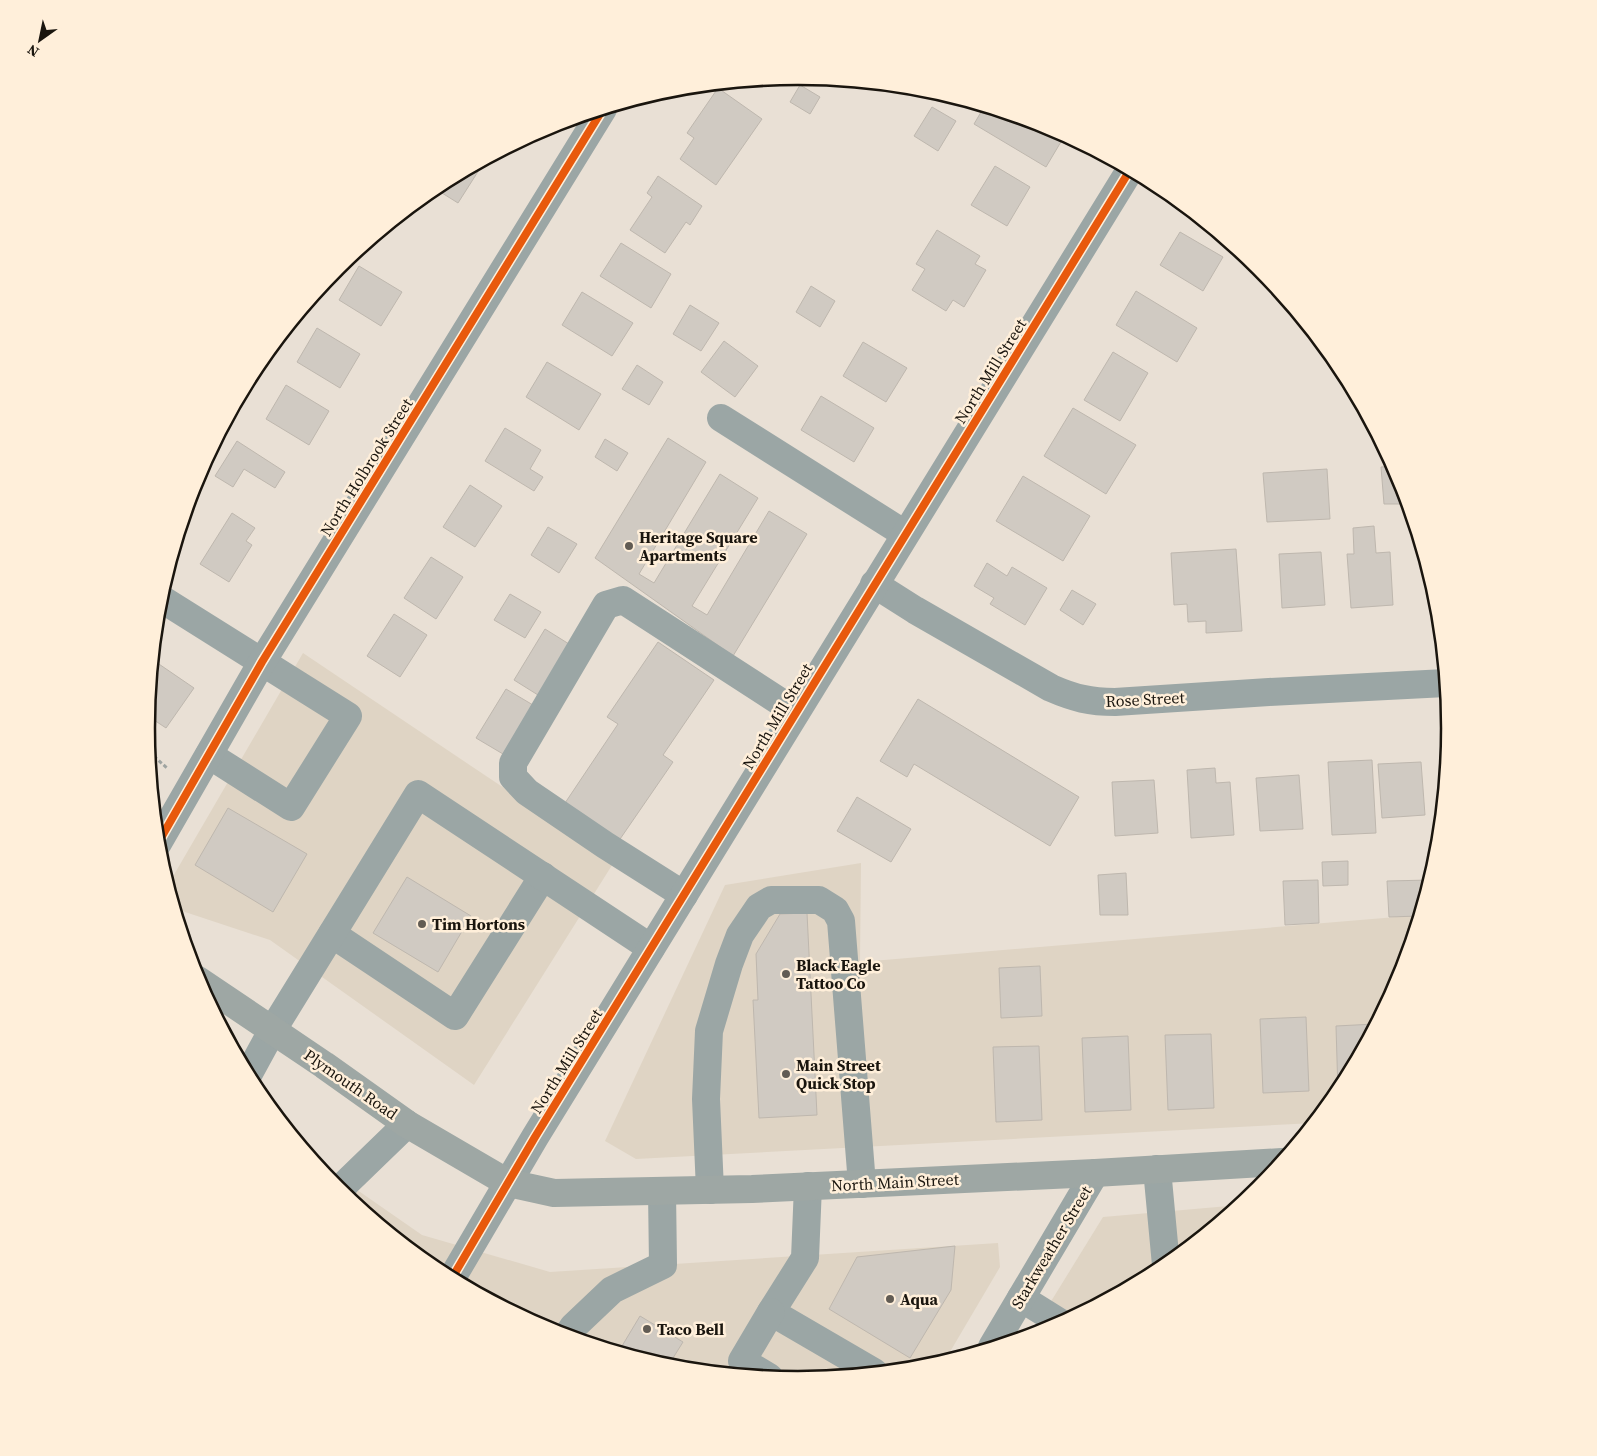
<svg xmlns="http://www.w3.org/2000/svg" width="1597" height="1456" viewBox="0 0 1597 1456" font-family="'Source Serif 4',serif">
	<rect width="100%" height="100%" fill="#e9e0d5"/>
	<g fill="#dfd4c4">
		<path d="M303,653L614,862L474,1085L270,940L176,909L168,885Z"/>
		<path d="M861,863L860,962L1420,915L1401,978L1340,1090L1314,1123L636,1159L605,1141L725,885Z"/>
		<path d="M314,1160L422,1235L550,1272L998,1243L1000,1267L944,1362L925,1367L799,1380L671,1367L549,1330L436,1270L337,1189Z"/>
		<path d="M1240,1205L1160,1270L1073,1317L1050,1303L1103,1217Z"/>
	</g>
	<g fill="#d0cac2" stroke="#beb7ae">
		<path d="M800,85L820,97L810,114L790,102Z"/>
		<path d="M718,88L762,119L716,185L680,159L694,138L687,133Z"/>
		<path d="M932,107L956,121L938,151L914,136Z"/>
		<path d="M984,107L1048,126L1065,135L1046,167L974,124Z"/>
		<path d="M473,166L479,170L458,203L434,188Z"/>
		<path d="M995,166L1030,187L1007,226L971,205Z"/>
		<path d="M658,176L702,206L690,225L686,222L665,253L630,230L652,197L647,193Z"/>
		<path d="M937,230L980,256L975,264L986,270L964,307L953,300L946,311L912,290L925,269L916,264Z"/>
		<path d="M1180,232L1223,257L1203,291L1160,265Z"/>
		<path d="M621,243L671,274L651,308L600,276Z"/>
		<path d="M359,266L402,292L381,326L339,300Z"/>
		<path d="M811,286L835,301L820,327L796,312Z"/>
		<path d="M1136,291L1197,328L1177,362L1116,325Z"/>
		<path d="M582,292L633,323L612,356L562,325Z"/>
		<path d="M690,305L719,323L701,351L673,334Z"/>
		<path d="M317,328L360,354L340,388L297,362Z"/>
		<path d="M724,341L758,366L735,397L701,372Z"/>
		<path d="M863,342L907,368L886,402L843,376Z"/>
		<path d="M1113,352L1148,373L1120,421L1084,400Z"/>
		<path d="M547,362L601,394L579,430L526,397Z"/>
		<path d="M637,365L663,382L649,405L622,389Z"/>
		<path d="M286,385L329,411L309,445L266,419Z"/>
		<path d="M821,396L874,428L854,462L801,430Z"/>
		<path d="M1073,408L1136,445L1106,494L1044,456Z"/>
		<path d="M505,428L541,450L530,469L543,477L534,491L485,461Z"/>
		<path d="M668,438L706,462L639,574L654,583L720,474L758,498L692,606L707,615L769,511L807,534L733,656L595,558Z"/>
		<path d="M605,439L628,453L617,471L595,457Z"/>
		<path d="M237,441L285,472L275,488L244,469L233,487L215,476Z"/>
		<path d="M1394,466L1398,474L1400,504H1384L1381,467Z"/>
		<path d="M1327,469L1330,519L1267,522L1263,473Z"/>
		<path d="M1023,476L1090,516L1063,561L996,521Z"/>
		<path d="M470,485L502,506L475,547L443,527Z"/>
		<path d="M232,513L255,528L246,541L252,545L229,582L200,564Z"/>
		<path d="M1374,526L1376,553L1390,552L1393,605L1351,608L1347,554H1354L1353,528Z"/>
		<path d="M548,527L577,544L559,573L531,555Z"/>
		<path d="M1236,549L1242,631L1206,633V621L1188,622L1187,604L1174,605L1171,553Z"/>
		<path d="M1321,552L1325,605L1282,608L1279,554Z"/>
		<path d="M431,557L463,577L436,619L404,598Z"/>
		<path d="M987,563L1007,576L1012,567L1047,588L1025,625L990,604L994,598L974,586Z"/>
		<path d="M1431,578L1438,601L1439,614H1434Z"/>
		<path d="M1072,590L1096,604L1083,625L1060,610Z"/>
		<path d="M510,594L541,612L525,638L494,620Z"/>
		<path d="M394,614L427,635L400,677L367,656Z"/>
		<path d="M545,629L569,644L538,695L514,680Z"/>
		<path d="M658,642L714,680L663,755L673,762L618,842L563,806L618,724L607,717Z"/>
		<path d="M153,660L194,688L166,728L148,716Z"/>
		<path d="M506,689L533,705L503,754L476,738Z"/>
		<path d="M918,699L1079,797L1050,846L914,764L907,777L880,761Z"/>
		<path d="M1440,756H1448L1443,801Z"/>
		<path d="M1372,760L1376,833L1332,835L1328,762Z"/>
		<path d="M1421,762L1425,815L1382,818L1378,764Z"/>
		<path d="M1215,768L1216,783L1230,782L1234,835L1191,838L1187,770Z"/>
		<path d="M1299,775L1303,829L1260,831L1256,778Z"/>
		<path d="M1154,780L1158,833L1115,836L1112,782Z"/>
		<path d="M857,797L911,829L891,862L837,831Z"/>
		<path d="M228,808L307,854L273,912L195,865Z"/>
		<path d="M1348,861V885L1323,886L1322,862Z"/>
		<path d="M1126,873L1128,915H1100L1098,875Z"/>
		<path d="M407,877L471,916L438,972L373,933Z"/>
		<path d="M1318,880L1319,923L1285,925L1283,881Z"/>
		<path d="M1430,880L1419,916L1389,917L1387,881Z"/>
		<path d="M807,913L817,1115L759,1118L753,1000H758L756,954L780,914Z"/>
		<path d="M1040,966L1042,1016L1001,1018L999,968Z"/>
		<path d="M1306,1017L1309,1091L1263,1093L1260,1019Z"/>
		<path d="M1375,1024L1340,1090L1338,1093L1336,1026Z"/>
		<path d="M1211,1034L1214,1108L1168,1110L1165,1035Z"/>
		<path d="M1128,1036L1131,1110L1085,1112L1082,1038Z"/>
		<path d="M1039,1046L1042,1120L996,1122L993,1047Z"/>
		<path d="M955,1246L951,1290L910,1358L829,1309L857,1257Z"/>
		<path d="M640,1316L683,1342L668,1366L619,1351Z"/>
	</g>
	<g fill="none" stroke-linecap="round" stroke-linejoin="round">
		<path stroke="#9fa4a1" stroke-width="3" stroke-dasharray="4 2.5" stroke-linecap="butt" d="M149,752L167,768"/>
		<g stroke="#9ba6a5" stroke-width="28">
			<path d="M721,418L905,534"/>
			<path d="M874,584L915,610L1051,688C1074,698 1090,702 1115,702L1269,692L1446,683"/>
			<path d="M160,598L348,716L291,807L209,755"/>
			<path d="M158,843L262,662L603,109"/>
			<path d="M684,895L605,845L527,792L513,777V763L606,605L623,600L796,712"/>
			<path d="M332,934L455,1016L543,876"/>
			<path d="M248,1075L272,1031L418,794L651,948"/>
			<path d="M1157,1169L1166,1265"/>
			<path d="M808,1186L805,1258L771,1312L874,1372"/>
			<path d="M710,1190L706,1099L709,1031L729,964L740,935L759,907L771,900H819L835,910L841,921L862,1184"/>
			<path d="M340,1191L346,1183L407,1124"/>
			<path d="M452,1278L535,1137L1130,170"/>
			<path d="M1021,1298L1061,1323"/>
			<path d="M567,1336L573,1327L612,1290L663,1265L662,1191"/>
			<path d="M992,1347L1095,1173"/>
			<path d="M769,1377L742,1361L771,1312"/>
		</g>
		<path stroke="#9ea7a4" stroke-width="28" d="M198,980L324,1065L407,1124L508,1183L554,1193L752,1189L1095,1173L1282,1162"/>
		<g stroke="#ffefda" stroke-width="11">
			<g id="cycleway">
				<path d="M158,843L262,662L603,109"/>
				<path d="M452,1278L535,1137L1130,170"/>
			</g>
		</g>
		<use href="#cycleway" stroke="#e8590c" stroke-width="8"/>
	</g>
	<g fill="#625c54" stroke="#ffefda" stroke-width="2">
		<circle cx="629" cy="546" r="5"/>
		<circle cx="422" cy="924" r="5"/>
		<circle cx="786" cy="974" r="5"/>
		<circle cx="786" cy="1074" r="5"/>
		<circle cx="890" cy="1299" r="5"/>
		<circle cx="647" cy="1329" r="5"/>
	</g>
	<g text-anchor="middle" dominant-baseline="central" stroke-width="5" stroke-linejoin="round" paint-order="stroke">
		<g font-size="16" fill="#1a150e" stroke="#ffefda">
			<text transform="translate(990 371) rotate(-58)">North Mill Street</text>
			<text transform="translate(366 467) rotate(-58)">North Holbrook Street</text>
			<text transform="translate(1145 699) rotate(-3)">Rose Street</text>
			<text transform="translate(777 716) rotate(-59)">North Mill Street</text>
			<text transform="translate(566 1061) rotate(-58)">North Mill Street</text>
			<text transform="translate(351 1084) rotate(35)">Plymouth Road</text>
			<text transform="translate(895 1182) rotate(-3)">North Main Street</text>
			<text transform="translate(1051 1247) rotate(-59)">Starkweather Street</text>
		</g>
		<g font-size="16" font-weight="bold" fill="#1a150e" stroke="#ffefda" text-anchor="start">
			<text x="639" y="537">Heritage Square<tspan x="639" dy="18">Apartments</tspan></text>
			<text x="432" y="924">Tim Hortons</text>
			<text x="796" y="965">Black Eagle<tspan x="796" dy="18">Tattoo Co</tspan></text>
			<text x="796" y="1065">Main Street<tspan x="796" dy="18">Quick Stop</tspan></text>
			<text x="900" y="1299">Aqua</text>
			<text x="657" y="1329">Taco Bell</text>
		</g>
	</g>
	<path d="M0 0H1597V1456H0ZM155 728a643 643 0 1 1 1286 0a643 643 0 1 1-1286 0Z" fill="#ffefda" fill-rule="evenodd"/>
	<path fill="none" stroke="#1a150e" stroke-width="2.5" d="M155 728a643 643 0 1 1 1286 0a643 643 0 1 1-1286 0Z"/>
	<g transform="translate(40 40) rotate(213)" stroke="#ffefda" stroke-width="4" paint-order="stroke">
	<path d="M0-4L9 19L0 12L-9 19Z" fill="#1a150e"/>
	<text y="-8" font-size="14" font-weight="bold" text-anchor="middle" fill="#1a150e">N</text>
	</g>
</svg>
